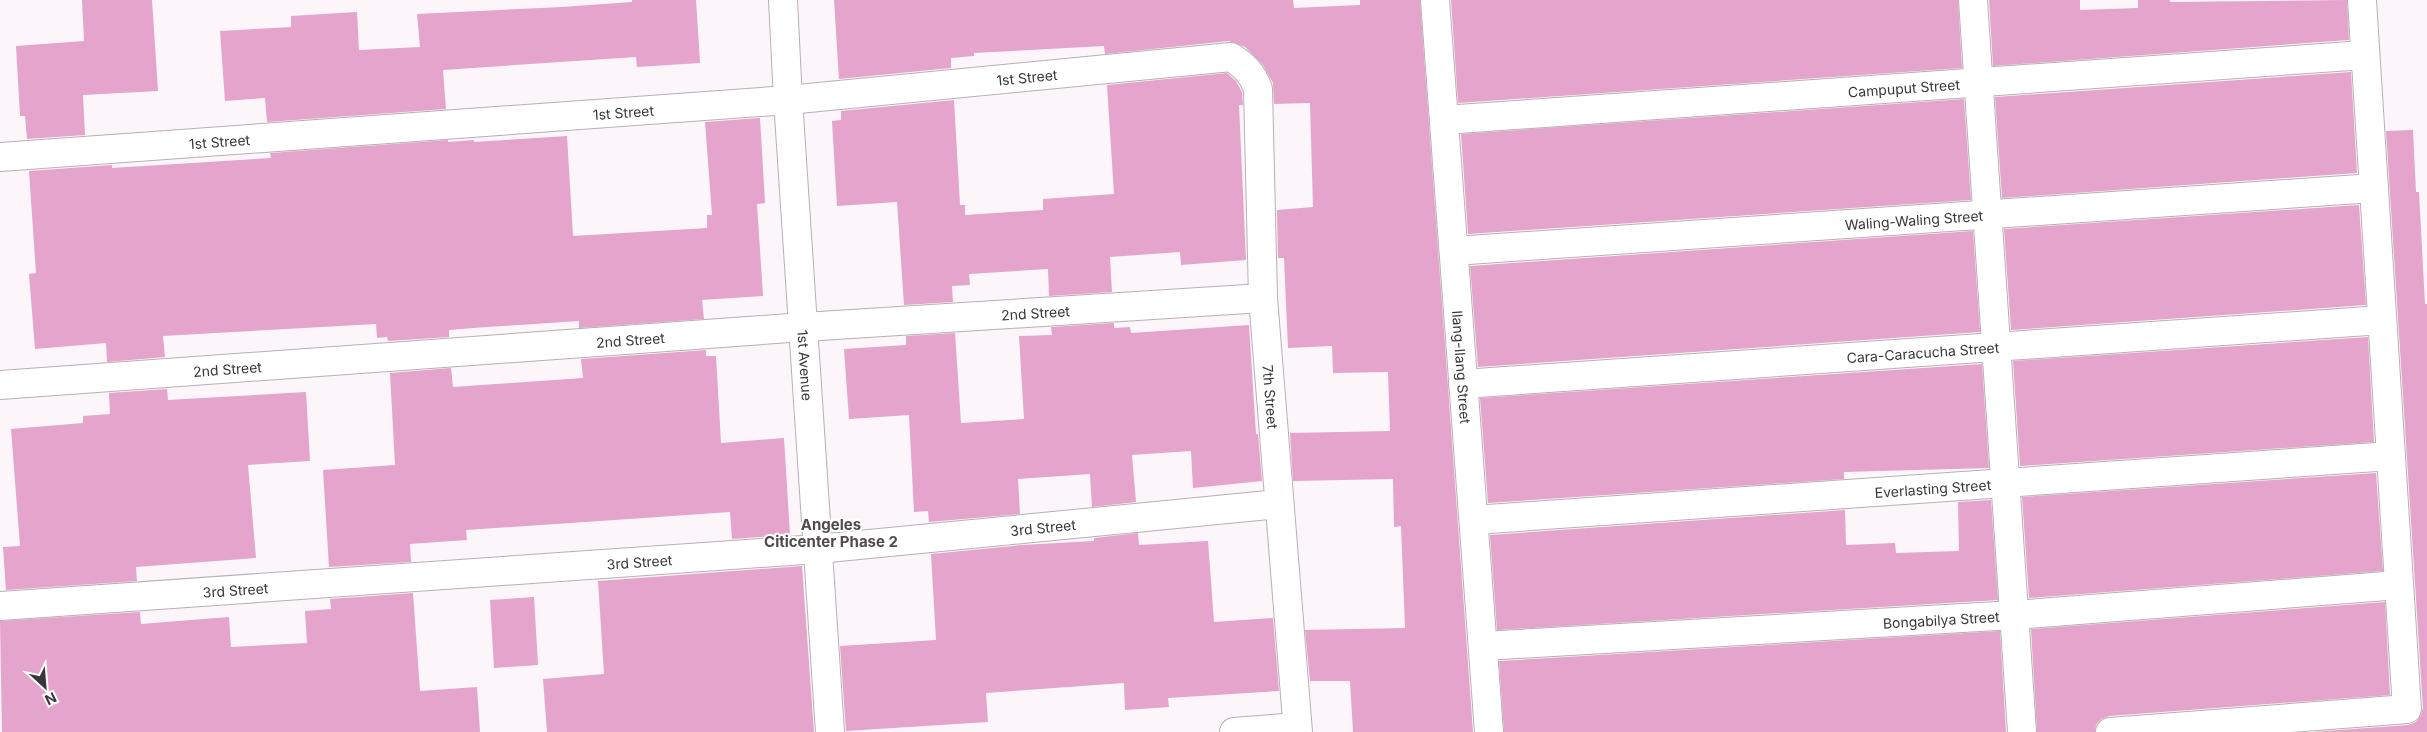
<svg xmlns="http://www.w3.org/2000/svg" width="2427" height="732" viewBox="0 0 2427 732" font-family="Inter,sans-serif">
	<rect width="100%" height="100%" fill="#fcf5f9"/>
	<g fill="#e5a4cb">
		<path d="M82,0H152L158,91L83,95L85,135L27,139L25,116H20L16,46L84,41Z"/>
		<path d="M632,0H696L700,63L637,67L636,57L443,70L446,109L267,122L265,98L225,101L220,31L291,27V16L357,12L359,50L420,47L417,14L562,7L632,2Z"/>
		<path d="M834,0H1293L1294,8L1360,5V0H1420L1473,732H1353L1350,681H1310L1305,630L1405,628L1401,526L1394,527L1393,479L1293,481L1290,433L1390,431L1388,372L1333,373L1332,346L1288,348L1284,258H1278L1277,210L1313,207L1310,103L1274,104L1273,83L1263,65L1245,47L1229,41L1105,54L1104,46L974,53V56L951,58V68L839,79Z"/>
		<path d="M1451,0H1958L1962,68L1458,103Z"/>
		<path d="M1989,0H2080V10L2138,8V0H2170V2L2347,0L2349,40L1993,66Z"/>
		<path d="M2351,72L2357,173L2002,198L1995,97Z"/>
		<path d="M1227,73L1236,81L1242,92L1243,105H1239L1246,260L1181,265L1180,252L1110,257L1112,292L1049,296L1048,269L969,274L970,285L952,286L953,302L904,305L897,202L837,206L832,121L841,120V111L954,100L960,205H965V215L1043,210V199L1114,194L1107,85Z"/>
		<path d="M1964,99L1971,200L1468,234L1461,134Z"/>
		<path d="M760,118L765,203L757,204L763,296L702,300L704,319L579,328V321L473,328L449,330V337L388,341L387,337L377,338L376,324L163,336L165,357L107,362L106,343L35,349L29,274L36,273L29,171L112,165V168L271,158L270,153L448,140V142L474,140V142L567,136L573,236L707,228V215H712L705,122Z"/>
		<path d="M2413,130L2416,192H2419L2425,304H2427V732H2312L2408,725L2416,722L2421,715L2423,708L2386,131Z"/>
		<path d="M2359,205L2366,305L2011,330L2004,229Z"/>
		<path d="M1973,231L1980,332L1478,367L1470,266Z"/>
		<path d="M1114,323V328L1130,327L1131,333L1249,325L1256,434H1258L1262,481L1193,488L1191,451L1132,455L1136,502L1092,507L1090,474L1018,479L1020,514L929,522L928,511L914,512L909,415L849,419L844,349L906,345V336L955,333L961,423L1024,419L1019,336L1052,335L1051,327Z"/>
		<path d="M2368,337L2374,442L2020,466L2013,361Z"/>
		<path d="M706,350V356H716L721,443L784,438L790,535L732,539L730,512L629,519L466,530L467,540L410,544L411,562L329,567L323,470L395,465L390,373L451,368L453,387L583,378L581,359Z"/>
		<path d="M1982,364L1989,468L1844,472V479L1488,503L1480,398Z"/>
		<path d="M167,389L168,400L306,392L310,461L248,465L256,558L136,567L137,581L6,590L3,547L20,546L11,429L83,423V416L110,414L109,393Z"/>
		<path d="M2376,473L2383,571L2029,598L2022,497Z"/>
		<path d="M1991,500L1998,600L1497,630L1490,535L1845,510L1846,545L1895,543L1896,553L1959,551L1958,502Z"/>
		<path d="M1138,533L1139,545L1208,541L1214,622L1273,618L1279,691L1168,698L1169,707L1125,710L1124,683L986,693L988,722L846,731L840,646L936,640L931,554L1022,545L1094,541V538Z"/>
		<path d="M802,566L814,732H547L543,679L604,674L598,581Z"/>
		<path d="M413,593L420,691L477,687L480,732H2L0,621L140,612L141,624L229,617L231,647L307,643L305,611L331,609L330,599Z"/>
		<path d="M534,597L538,665L494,668L490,600Z"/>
		<path d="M2385,602L2390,695L2109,716L2101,719L2096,725L2095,732H2037L2031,629Z"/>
		<path d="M2000,631L2006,732H1504L1499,661Z"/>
	</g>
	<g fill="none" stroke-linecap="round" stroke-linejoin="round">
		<g stroke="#b7b0b4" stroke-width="30">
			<g id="minor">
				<path id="s1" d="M783,0L788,100L830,732"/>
				<path id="s2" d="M1435,0L1489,732"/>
				<path d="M1973,0L2022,732"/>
				<path id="s3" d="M1444,120L2365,55"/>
				<path id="s4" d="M0,157L788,100L1231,57C1245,66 1252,73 1258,89L1263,298L1298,732"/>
				<path id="s5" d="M1454,251L2374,188"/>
				<path id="s6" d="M1463,384L2382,320"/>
				<path id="s7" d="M0,385L804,327L1263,298"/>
				<path id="s8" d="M1474,520L2391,456"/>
				<path id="s9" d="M0,606L818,549L1279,504"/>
				<path id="s10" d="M1483,646L2014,615L2399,585"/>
				<path d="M1234,732L1297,727"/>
				<path d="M2110,732L2407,709L2362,0"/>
			</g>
		</g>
		<use href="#minor" stroke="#fff" stroke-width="28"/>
	</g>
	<g text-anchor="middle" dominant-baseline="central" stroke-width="4" stroke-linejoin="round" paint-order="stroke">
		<g font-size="14" fill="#393638" stroke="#fff">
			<text stroke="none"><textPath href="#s4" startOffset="1030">1st Street</textPath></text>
			<text stroke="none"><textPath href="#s3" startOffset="461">Campuput Street</textPath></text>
			<text stroke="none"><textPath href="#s4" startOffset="625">1st Street</textPath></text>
			<text stroke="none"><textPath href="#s4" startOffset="220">1st Street</textPath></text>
			<text stroke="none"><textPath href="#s5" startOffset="461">Waling-Waling Street</textPath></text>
			<text stroke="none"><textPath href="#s7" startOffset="1038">2nd Street</textPath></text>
			<text stroke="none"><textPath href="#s7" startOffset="632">2nd Street</textPath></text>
			<text stroke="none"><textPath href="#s6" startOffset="461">Cara-Caracucha Street</textPath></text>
			<text stroke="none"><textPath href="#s1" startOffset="366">1st Avenue</textPath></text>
			<text stroke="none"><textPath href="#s2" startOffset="368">Ilang-Ilang Street</textPath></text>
			<text stroke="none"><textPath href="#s7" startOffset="228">2nd Street</textPath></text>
			<text stroke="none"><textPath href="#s4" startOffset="1586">7th Street</textPath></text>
			<text stroke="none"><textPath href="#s8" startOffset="460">Everlasting Street</textPath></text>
			<text stroke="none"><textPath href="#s9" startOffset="1046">3rd Street</textPath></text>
			<text stroke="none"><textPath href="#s9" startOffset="641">3rd Street</textPath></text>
			<text stroke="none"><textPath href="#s9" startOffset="236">3rd Street</textPath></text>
			<text stroke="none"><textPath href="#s10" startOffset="459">Bongabilya Street</textPath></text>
		</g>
		<g font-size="15" font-weight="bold" fill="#504a4d" stroke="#fff">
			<text x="831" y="524">Angeles<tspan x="831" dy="17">Citicenter Phase 2</tspan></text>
		</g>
	</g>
	<g transform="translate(45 687) rotate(154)" stroke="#ffffff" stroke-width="4" paint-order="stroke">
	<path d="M0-4L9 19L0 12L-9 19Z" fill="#393638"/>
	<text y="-8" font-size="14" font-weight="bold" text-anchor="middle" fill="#393638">N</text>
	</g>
</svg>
